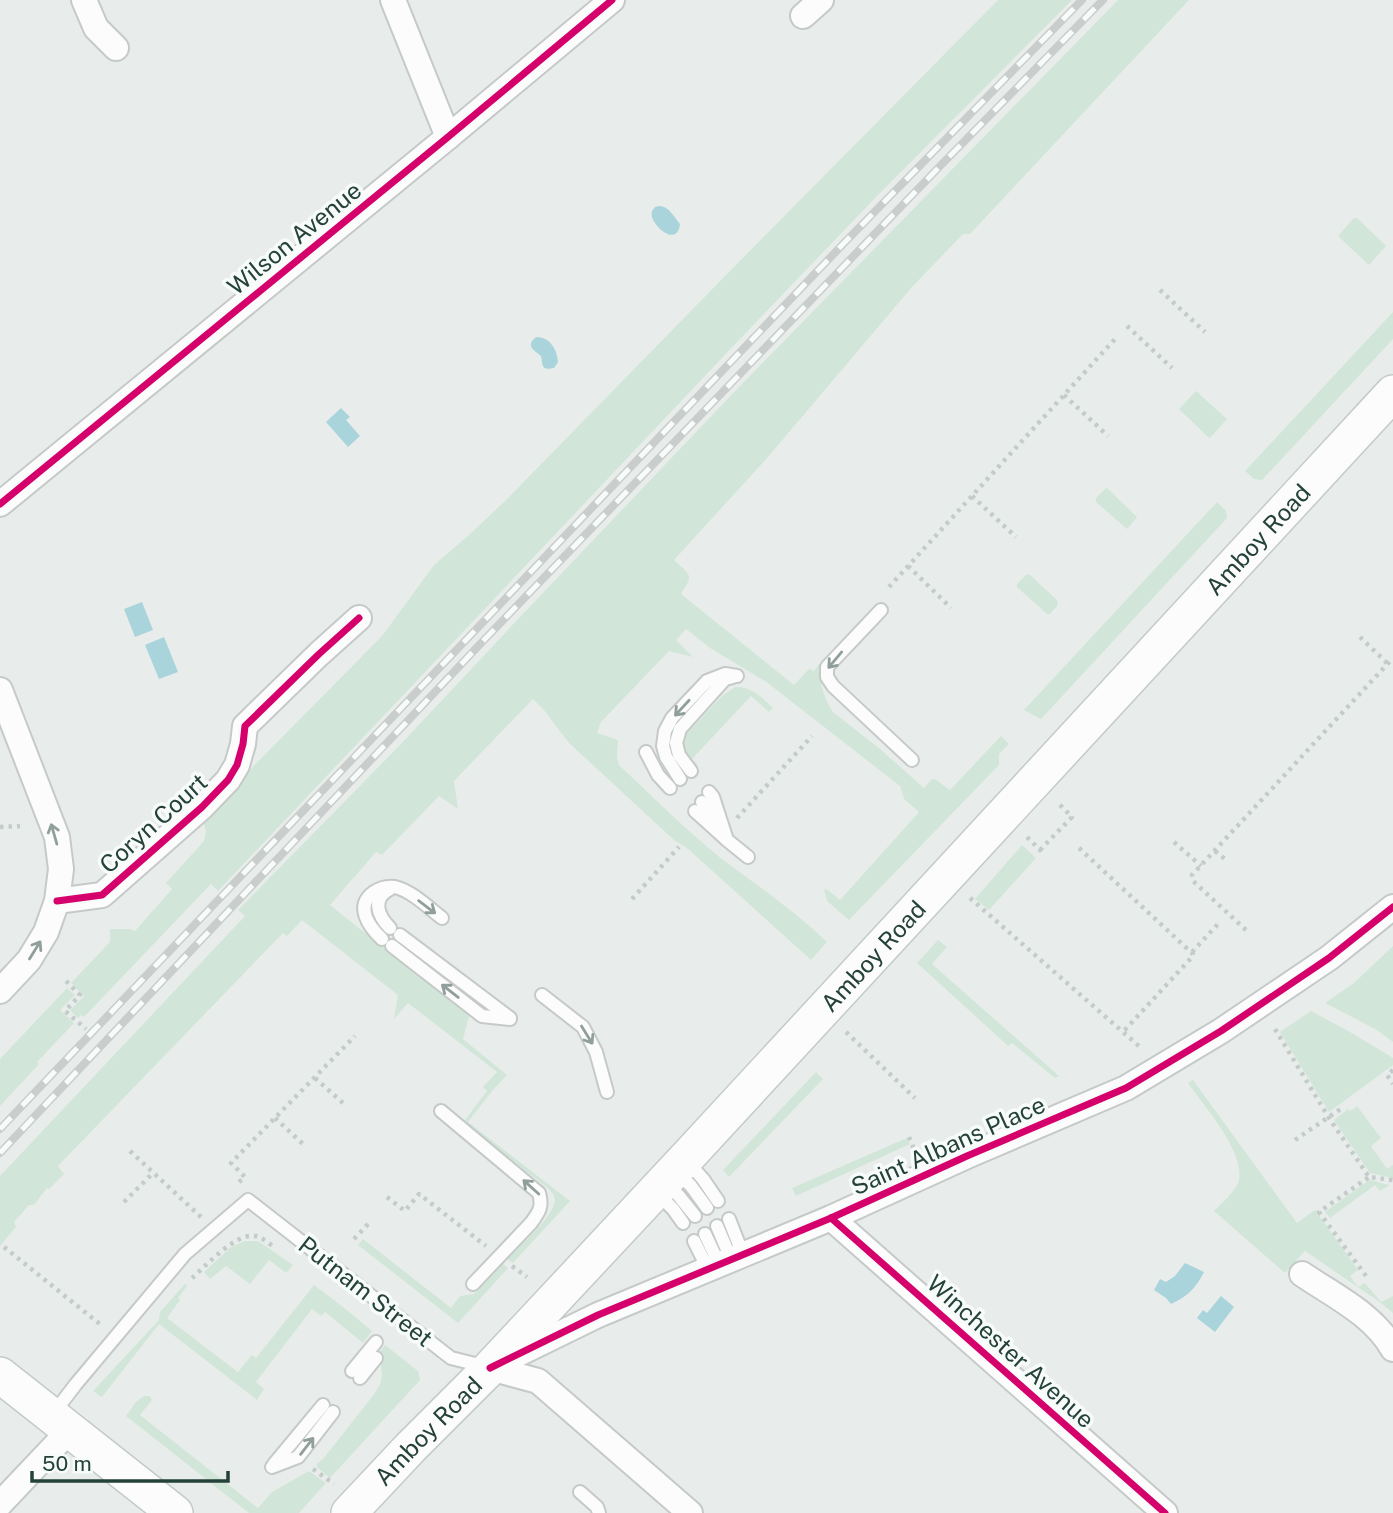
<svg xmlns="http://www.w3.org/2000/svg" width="1393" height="1513" viewBox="0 0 1393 1513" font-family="'Public Sans',sans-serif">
	<rect width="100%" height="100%" fill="#e8edeb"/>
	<g fill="#d1e6d8">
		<path d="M998,0H1072L878,195L738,341L218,891L211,884L84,1017L81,1015L78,1018L70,1010L84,996L71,983L110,942V929H130L135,931L172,889L166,883L204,841L206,831L203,821L222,798L382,636L434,565L469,535L505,501L728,273Z"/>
		<path d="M1118,0H1189L970,234H963L912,287L768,457L674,560C691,576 694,574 681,594L794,685L809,669L814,671L819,664L823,667C817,680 825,700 833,712L880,749L924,788L932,779H935L950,790L1001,736L1009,744L999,754V765L849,920L827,901L824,889L828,890L840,900L919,812L904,799L900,786L765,681L710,648L686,629L676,640L693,657L669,651L601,722L597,733L618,740L617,757L619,765C653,797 686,830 722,859C758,886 795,911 827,942L811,960L687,848L674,840L569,743L544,710L533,699L454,781L458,809L439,796L382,855L376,852L330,905L469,1016L463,1039L507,1075L492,1091L468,1122L570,1201L513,1263L507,1259C518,1248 552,1217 554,1204C556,1197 553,1194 549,1189L464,1123L465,1120L487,1091L483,1087L497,1072L408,1003L394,1019L398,995L302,920L287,936L283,933L58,1166L64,1174L49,1189L47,1188L34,1205H29L14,1222L16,1227L0,1246V1176L245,916L238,910L400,745L521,616L738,388Z"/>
		<path d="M1354,218H1357L1386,246L1369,265L1338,236Z"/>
		<path d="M1393,312V339L1262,480L1254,479L1245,471Z"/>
		<path d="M1196,391L1227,419L1210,438L1208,437L1179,409Z"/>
		<path d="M1106,488L1108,489L1137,517L1127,529L1096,502V498Z"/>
		<path d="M1217,502L1226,511L1227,518L1041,719L1024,710Z"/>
		<path d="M1029,574L1057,600L1058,605L1050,614H1047L1017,587V584L1026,575Z"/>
		<path d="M735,687C752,686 761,697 773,708L769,712L751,696L692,759L697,764L695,766L684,752V744L687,733L722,696Z"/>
		<path d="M1022,845L1036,858L989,910L975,899Z"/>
		<path d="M938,940L947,947L932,964L1059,1076L1055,1078L1012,1043L1008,1046L1006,1044L917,963Z"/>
		<path d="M1393,946V1042L1377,1030L1325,1003L1354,983Z"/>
		<path d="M67,988L75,995L60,1010L74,1023L37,1062L39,1064L0,1106V1059Z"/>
		<path d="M1311,1011L1350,1032L1393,1058V1065L1329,1112L1280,1032Z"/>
		<path d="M816,1072L823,1079L729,1177L723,1170Z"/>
		<path d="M1193,1080L1297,1223L1315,1210L1358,1270L1350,1276L1358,1287L1365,1283L1381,1302L1393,1296V1313L1381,1303L1305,1251L1285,1273L1214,1211C1221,1204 1230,1196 1236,1187C1253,1160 1203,1105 1188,1083Z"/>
		<path d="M1357,1106L1381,1138L1371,1146L1387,1169L1393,1165V1178L1370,1173L1334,1120L1348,1109L1350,1111Z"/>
		<path d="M907,1138L910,1144L796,1196L792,1188Z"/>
		<path d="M1369,1180C1377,1181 1382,1184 1390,1185L1380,1191L1375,1185L1330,1218L1325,1212Z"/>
		<path d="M363,1239L451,1308L460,1296L474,1294L478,1290L503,1264L508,1268L458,1323L358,1245Z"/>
		<path d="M245,1241H258L293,1265L286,1273L269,1260L250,1284L226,1266L210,1279L204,1272L231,1247Z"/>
		<path d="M185,1284L187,1286L178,1298L180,1300L167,1318L238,1372L252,1355L256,1358L314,1285L343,1307L372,1331L363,1343L325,1312L321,1316L312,1309L256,1382L264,1389L257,1400L159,1324L102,1397L93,1391L159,1320L160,1312Z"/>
		<path d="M385,1345L418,1371L420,1380L330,1478L317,1467V1464L324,1458L375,1393L380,1384L382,1376L380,1352Z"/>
		<path d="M144,1396H150L152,1400L140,1415L258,1508L272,1492L309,1471L326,1483L299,1513H249L126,1416L136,1402Z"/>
	</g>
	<g fill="#a9d4db">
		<path d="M659,206C669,206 674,217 680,224C677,247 655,228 652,217C651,215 652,213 652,211L655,207Z"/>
		<path d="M536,337C550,337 557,349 558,362L554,368C540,371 543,364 541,356C534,350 525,346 536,337Z"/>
		<path d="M341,408L350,417L346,420L360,436L348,447L326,422Z"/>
		<path d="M142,602L153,630L135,637L124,609Z"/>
		<path d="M164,637L178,672L159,679L145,645Z"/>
		<path d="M1185,1263L1204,1272C1196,1288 1187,1297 1171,1304L1166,1298L1154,1290L1160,1279L1166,1282L1175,1276Z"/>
		<path d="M1221,1296L1234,1307L1215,1332L1197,1318L1203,1310L1207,1313Z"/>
	</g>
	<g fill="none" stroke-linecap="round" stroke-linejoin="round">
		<g stroke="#c5cac8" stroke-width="16">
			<g id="service">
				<path d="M881,610L827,667V677L833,686L912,760"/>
				<path d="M646,752L658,775L670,788"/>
				<path d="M691,771L679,755L676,743L680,729L725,679L733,677"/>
				<path d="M680,779L666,757L663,746L665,731L672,718L707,681L725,674L737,676"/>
				<path d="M709,792L713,797L727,840L748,857"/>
				<path d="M702,802L709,809L714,818"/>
				<path d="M695,811L726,839"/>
				<path d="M390,889C371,899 378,916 390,928"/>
				<path d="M400,935L510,1018"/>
				<path d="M382,939C369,927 354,906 374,892C380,888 388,886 395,887C412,891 429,908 442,918"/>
				<path d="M392,946L482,1016L510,1019"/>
				<path d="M542,995L583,1027L596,1052L607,1092"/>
				<path d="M441,1111L539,1193C543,1207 539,1212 531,1223L473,1284"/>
				<path d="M686,1160L703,1179L718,1201"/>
				<path d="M676,1171L691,1186L707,1208"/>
				<path d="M665,1182L679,1196L695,1216"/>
				<path d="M656,1192L673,1209L683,1223"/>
				<path d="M729,1219L743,1255"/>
				<path d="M717,1226L731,1259"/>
				<path d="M705,1234L719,1264"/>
				<path d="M694,1241L708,1269"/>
				<path d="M352,1371L376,1342"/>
				<path d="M360,1378L376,1358"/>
				<path d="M53,1414L76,1384L185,1254L248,1200L451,1358L487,1367"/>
				<path d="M274,1464L323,1405"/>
				<path d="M272,1467L298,1457L333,1412"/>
				<path d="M580,1492L597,1507L599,1513"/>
			</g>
		</g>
		<g stroke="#c5cac8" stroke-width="28">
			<g id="minor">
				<path d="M84,0L96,28L116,48"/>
				<path d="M393,0L448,137"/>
				<path d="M803,16L821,0"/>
				<path d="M0,504L448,137L612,0"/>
				<path d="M0,690L57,837L61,869L57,901L46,932L29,960L0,991"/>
				<path d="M57,901L102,895L202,807L228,780L237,765L243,744L245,726L319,654L359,618"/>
				<path d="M831,1218L1165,1513"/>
				<path d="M1302,1274C1334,1296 1373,1314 1393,1349"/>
				<path d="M506,1360L598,1315L831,1218L967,1156L1126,1088L1221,1031L1329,958L1393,907"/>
				<path d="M490,1368L538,1381L690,1513"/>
				<path d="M0,1504L69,1431"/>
			</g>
		</g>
		<g stroke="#c3cbc8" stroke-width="38">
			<g id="secondary">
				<path d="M0,1375L175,1513"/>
				<path id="s1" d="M349,1513L410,1448L490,1368L690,1154L1393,393"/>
			</g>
		</g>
		<g stroke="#c3ccca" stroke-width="4.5" stroke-dasharray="3.5 5" stroke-linecap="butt">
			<path d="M1160,290L1205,332"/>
			<path d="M1127,326L1172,368"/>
			<path d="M1064,395L1108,436"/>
			<path d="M972,496L1016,537"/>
			<path d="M908,566L951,608"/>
			<path d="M889,587L1115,339"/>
			<path d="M1360,637L1388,664"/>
			<path d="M737,818L812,736"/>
			<path d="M0,827L20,826"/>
			<path d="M1027,837L1042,852"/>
			<path d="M1174,842L1201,866"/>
			<path d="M1079,848L1193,954V956L1123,1032"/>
			<path d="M1040,850L1072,817L1058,803"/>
			<path d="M1215,851L1225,859"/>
			<path d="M970,898L1140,1047"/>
			<path d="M632,899L679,847"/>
			<path d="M1246,930L1193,881L1192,875L1393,658"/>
			<path d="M1192,952L1219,923"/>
			<path d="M66,981L80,995L65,1011L86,1029"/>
			<path d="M1275,1029L1329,1118L1369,1177L1393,1180"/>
			<path d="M846,1032L915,1098"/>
			<path d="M1393,1070L1387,1075L1393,1084"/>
			<path d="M315,1078L343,1103"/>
			<path d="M275,1118L303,1144"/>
			<path d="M909,1137L914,1149"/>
			<path d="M1295,1140L1342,1108"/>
			<path d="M130,1151L201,1217"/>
			<path d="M239,1182L245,1177L231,1163L355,1036"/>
			<path d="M387,1197L405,1211L419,1194L486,1246"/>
			<path d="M124,1202L153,1173"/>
			<path d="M354,1239L369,1223"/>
			<path d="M4,1247L101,1325"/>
			<path d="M512,1266L527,1277"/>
			<path d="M1366,1276L1319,1212L1369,1177"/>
			<path d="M192,1278C207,1265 235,1233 255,1236C262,1237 268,1243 274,1247"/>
			<path d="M313,1469L334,1484"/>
		</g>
		<use href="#service" stroke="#fcfcfc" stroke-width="12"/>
		<use href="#minor" stroke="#fcfcfc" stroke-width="24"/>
		<use href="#secondary" stroke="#fcfcfc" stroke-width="35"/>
		<g stroke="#c9cdcc" stroke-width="8">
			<g id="rail">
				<path d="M0,1129L846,241L1082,0"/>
				<path d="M0,1153L484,640L943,163L1103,0"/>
			</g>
		</g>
		<use href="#rail" stroke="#f7fbf9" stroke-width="5" stroke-dasharray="16" stroke-linecap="butt"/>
		<g stroke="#f7fbf9" stroke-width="11">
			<g id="cycleway">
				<path d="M0,504L448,137L612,0"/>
				<path d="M57,901L102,895L202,807L228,780L237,765L243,744L245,726L319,654L359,618"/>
				<path d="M831,1218L1165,1513"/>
				<path d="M490,1368L598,1315L831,1218L967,1156L1126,1088L1221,1031L1329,958L1393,907"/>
			</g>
		</g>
		<use href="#cycleway" stroke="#d6006c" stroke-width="7"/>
	</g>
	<defs><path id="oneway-shaft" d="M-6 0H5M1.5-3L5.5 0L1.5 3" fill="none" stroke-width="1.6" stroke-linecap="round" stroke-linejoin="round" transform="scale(1.75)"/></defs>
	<g stroke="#909f9b">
		<use href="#oneway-shaft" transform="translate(835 660) rotate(130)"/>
		<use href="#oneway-shaft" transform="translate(682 708) rotate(133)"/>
		<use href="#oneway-shaft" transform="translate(54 834) rotate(-106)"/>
		<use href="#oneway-shaft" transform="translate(427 907) rotate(37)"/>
		<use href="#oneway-shaft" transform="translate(35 950) rotate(-58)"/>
		<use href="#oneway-shaft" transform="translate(450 991) rotate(-142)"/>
		<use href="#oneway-shaft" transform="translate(587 1035) rotate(58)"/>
		<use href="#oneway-shaft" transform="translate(531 1187) rotate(-138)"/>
		<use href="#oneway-shaft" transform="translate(307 1446) rotate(-52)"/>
	</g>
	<g text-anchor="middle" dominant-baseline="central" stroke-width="7" stroke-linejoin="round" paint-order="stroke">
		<g font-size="24" fill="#24423a" stroke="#f7fbf9">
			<text transform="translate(294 238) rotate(-39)">Wilson Avenue</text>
			<text stroke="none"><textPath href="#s1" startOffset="1332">Amboy Road</textPath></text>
			<text transform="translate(153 823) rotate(-42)">Coryn Court</text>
			<text stroke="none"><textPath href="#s1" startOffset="765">Amboy Road</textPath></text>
			<text transform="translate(948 1145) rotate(-24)">Saint Albans Place</text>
			<text transform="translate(366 1291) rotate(38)">Putnam Street</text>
			<text transform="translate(1011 1351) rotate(42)">Winchester Avenue</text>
			<text stroke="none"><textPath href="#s1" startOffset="114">Amboy Road</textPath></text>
		</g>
	</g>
	<path d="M32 1471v10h196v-10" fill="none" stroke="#24423a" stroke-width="3.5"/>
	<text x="42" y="1471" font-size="21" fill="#24423a" stroke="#f7fbf9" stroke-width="5" paint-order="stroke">50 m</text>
</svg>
